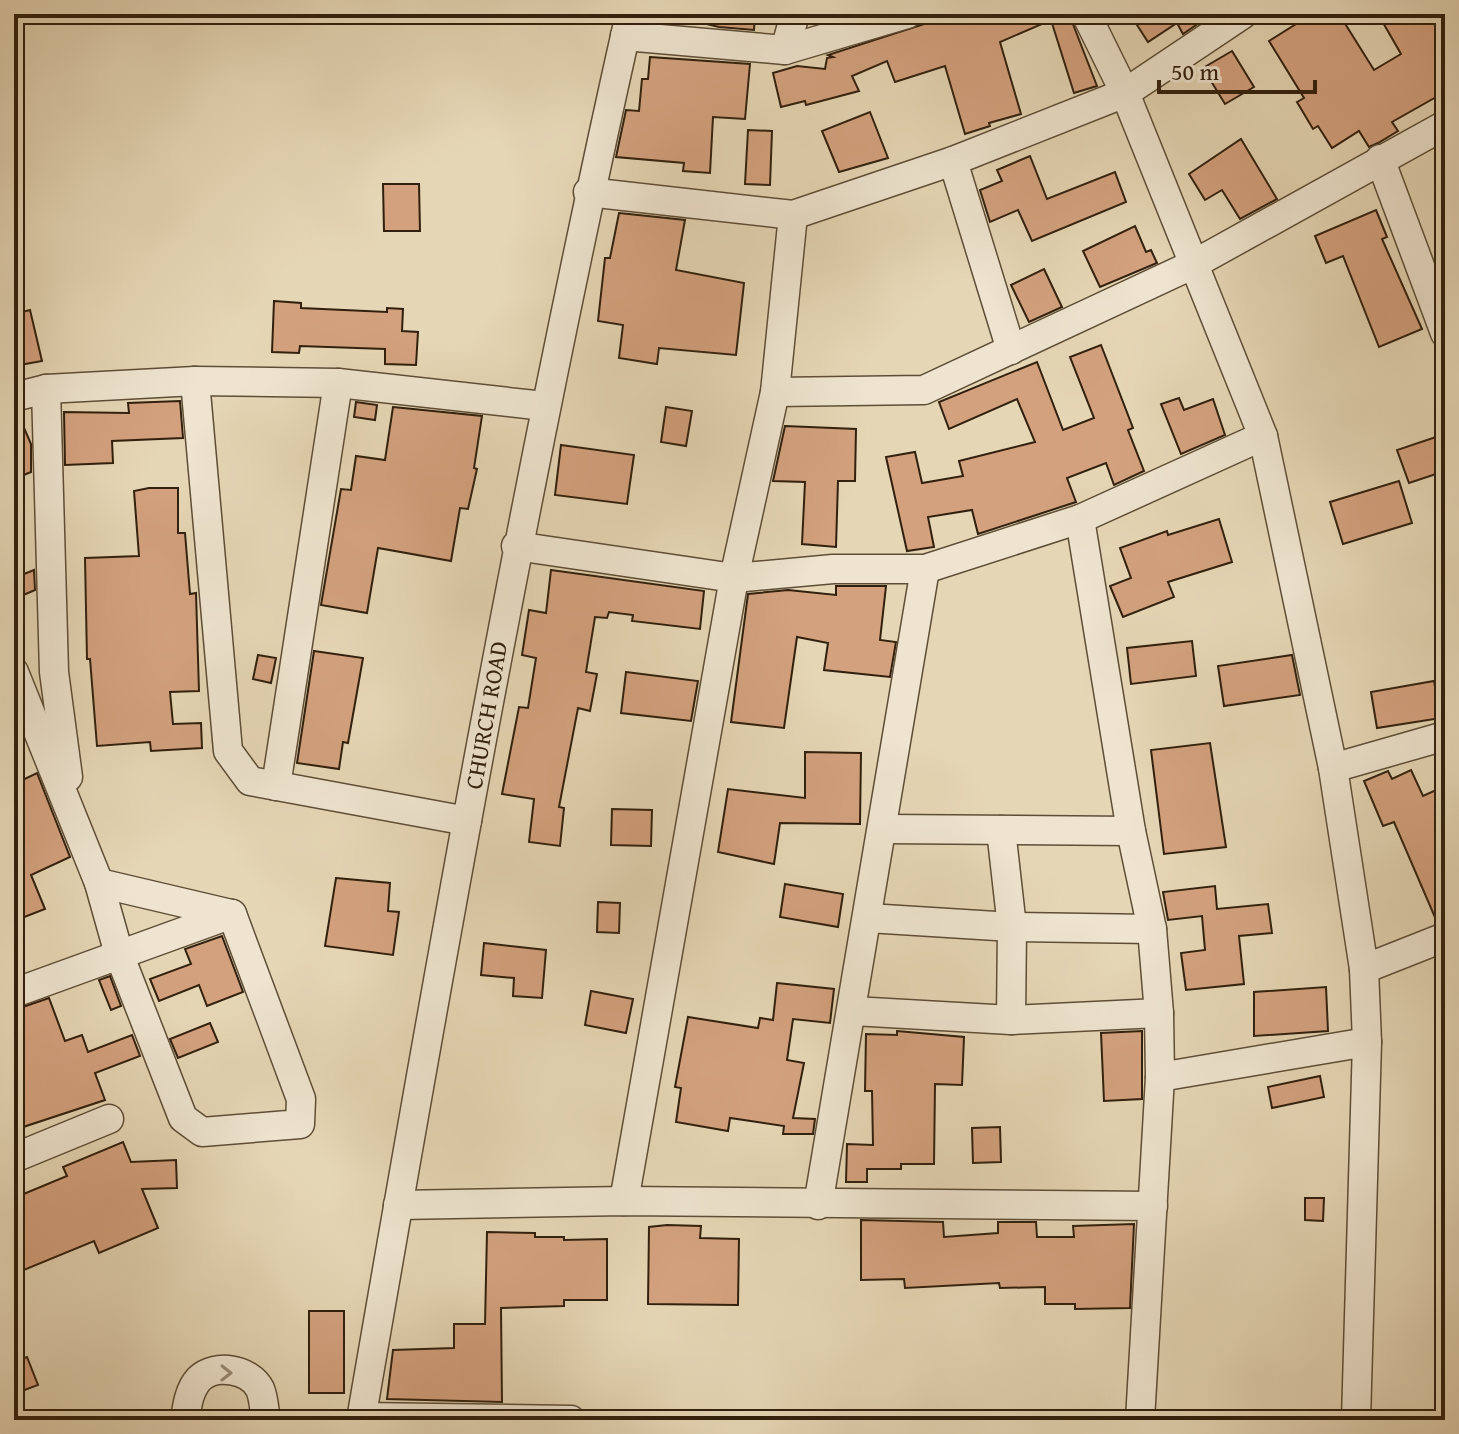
<svg xmlns="http://www.w3.org/2000/svg" width="1459" height="1434" viewBox="0 0 1459 1434" font-family="'Gentium Book Plus',serif">
	<rect width="100%" height="100%" fill="#e5d6b5"/>
	<filter id="stains"><feTurbulence type="fractalNoise" baseFrequency=".0025" numOctaves="4"/><feColorMatrix values="0 0 0 0 .2 0 0 0 0 .09 0 0 0 0 .02 0 0 0 .5 -.17"/></filter>
	<radialGradient id="worn" r=".72"><stop offset=".6" stop-color="#630" stop-opacity="0"/><stop offset="1" stop-color="#630" stop-opacity=".3"/></radialGradient>
	<g fill="#d3a17e" stroke="#31200d" stroke-width="2">
		<path d="M691,14H755L754,30L719,27L690,20Z"/>
		<path d="M955,14H1069L1097,86L1074,93L1051,20L1000,42L1021,114L989,123L990,126L965,134L945,66L895,82L887,61L852,76L859,91L806,105L805,101L781,107L773,73L797,66L825,69L827,58L833,57L828,55Z"/>
		<path d="M1137,14H1212L1183,34L1177,23L1148,42L1137,25L1142,21Z"/>
		<path d="M1312,14H1339L1374,70L1401,54L1378,14H1445V92L1392,122L1398,131L1378,143L1369,147L1359,131L1332,148L1318,126L1313,129L1297,102L1304,98L1269,41Z"/>
		<path d="M1232,51L1254,87L1225,104L1203,68Z"/>
		<path d="M650,57L750,64L745,119L713,117L710,173L683,171L684,163L616,157L626,110L639,111L642,79H648Z"/>
		<path d="M870,112L888,158L839,172L822,131Z"/>
		<path d="M748,130L772,131L770,185L745,184Z"/>
		<path d="M1241,139L1277,199L1240,219L1222,190L1205,200L1189,174Z"/>
		<path d="M1030,156L1047,199L1115,172L1126,202L1032,241L1018,210L990,222L980,190L1002,181L997,170Z"/>
		<path d="M383,184H419L420,231H384Z"/>
		<path d="M1376,210L1387,237L1382,239L1422,329L1379,347L1343,256L1326,263L1315,236Z"/>
		<path d="M619,213L685,220L676,270L744,283L736,355L659,348L657,364L619,358L623,325L598,321L605,258H610Z"/>
		<path d="M1135,226L1146,252L1151,250L1157,263L1100,287L1083,251Z"/>
		<path d="M1044,269L1062,307L1029,322L1011,285Z"/>
		<path d="M274,301L301,303V308L387,312V308L403,309L402,331L418,332L416,365L385,364V349L300,346L299,353L272,352Z"/>
		<path d="M30,310L42,361L14,366V314Z"/>
		<path d="M1101,345L1133,428L1128,430L1144,471L1114,485L1106,463L1067,478L1076,502L978,534L972,510L928,517L934,547L907,551L886,457L915,452L922,483L963,476L959,461L1035,442L1017,399L949,429L939,402L1037,362L1063,430L1094,418L1070,357Z"/>
		<path d="M1179,398L1184,410L1213,399L1225,435L1181,454L1161,404Z"/>
		<path d="M180,401L183,438L112,441L113,463L65,465L64,412L129,413L128,403Z"/>
		<path d="M356,402L377,405L375,420L354,417Z"/>
		<path d="M393,407L482,416L474,468L477,469L468,509L460,508L451,561L378,548L367,613L321,605L341,489L351,490L356,456L385,460Z"/>
		<path d="M666,407L692,411L686,446L661,442Z"/>
		<path d="M18,414L31,444V472L14,479V414Z"/>
		<path d="M785,426L856,429L855,481H838L836,547L802,544L805,482L773,481Z"/>
		<path d="M1445,434V471L1409,483L1397,450Z"/>
		<path d="M561,445L634,455L627,504L555,495Z"/>
		<path d="M1399,481L1412,523L1343,544L1330,502Z"/>
		<path d="M149,488H178V533H185L190,594L196,593L199,691L170,692L173,724L201,723L202,748L151,751L150,742L97,746L90,659H87L85,558L139,556L134,491Z"/>
		<path d="M1219,519L1232,562L1168,582L1174,597L1123,617L1110,586L1131,578L1120,548L1167,531L1168,535Z"/>
		<path d="M34,570L35,590L14,599V578Z"/>
		<path d="M551,570L704,591L700,629L632,621L633,615L609,612L607,618L595,617L586,672L597,674L590,711L578,708L559,807L564,808L560,846L529,842L534,799L502,794L519,707L528,708L536,658L522,655L529,610L546,613Z"/>
		<path d="M836,586H886L880,640L896,642L890,677L824,670L828,643L797,637L784,728L731,722L748,594L788,590L836,595Z"/>
		<path d="M1192,641L1196,676L1131,684L1127,648Z"/>
		<path d="M314,651L363,658L348,743L343,742L339,769L297,763Z"/>
		<path d="M258,655L276,658L271,683L253,679Z"/>
		<path d="M1292,655L1300,695L1224,706L1218,666Z"/>
		<path d="M626,672L698,681L691,721L621,713Z"/>
		<path d="M1434,681L1441,718L1377,728L1371,692Z"/>
		<path d="M1210,743L1226,847L1164,854L1151,750Z"/>
		<path d="M805,752L861,753L860,824L780,823L774,864L718,852L728,789L805,798Z"/>
		<path d="M1411,770L1423,796L1445,786V920L1437,922L1394,822L1383,826L1364,781L1388,771L1392,779Z"/>
		<path d="M37,773L70,857L31,875L45,909L14,921V784Z"/>
		<path d="M612,809L652,810L651,846L611,845Z"/>
		<path d="M336,878L390,883L388,911L399,912L393,955L325,946Z"/>
		<path d="M785,884L843,894L838,927L780,917Z"/>
		<path d="M1215,886L1217,909L1268,904L1272,933L1239,936L1244,984L1186,990L1181,953L1205,950L1202,916L1168,920L1163,892Z"/>
		<path d="M598,902L620,903L619,933L597,932Z"/>
		<path d="M222,936L243,992L207,1006L199,985L159,1001L150,979L191,964L185,949Z"/>
		<path d="M484,943L546,950L542,998L513,996L514,978L481,975Z"/>
		<path d="M110,976L121,1006L111,1010L99,980Z"/>
		<path d="M777,983L834,989L830,1023L793,1019L787,1060L804,1063L793,1118L815,1119L813,1134H783L784,1126L730,1118L728,1131L676,1122L681,1088L675,1087L688,1017L758,1028L760,1018L773,1020Z"/>
		<path d="M1326,987L1328,1031L1254,1036V992Z"/>
		<path d="M591,991L633,999L626,1033L585,1025Z"/>
		<path d="M49,998L65,1041L82,1035L88,1052L132,1035L140,1056L95,1073L105,1100L14,1130V1010Z"/>
		<path d="M210,1023L218,1042L178,1058L170,1039Z"/>
		<path d="M897,1031L964,1037L962,1085L935,1084L934,1164H901V1169H867V1182H846L847,1144L873,1145L872,1091H865L866,1034L897,1035Z"/>
		<path d="M1142,1031V1099L1104,1101L1101,1033Z"/>
		<path d="M1320,1076L1324,1097L1272,1108L1268,1087Z"/>
		<path d="M1000,1127L1001,1162L973,1163L972,1128Z"/>
		<path d="M123,1142L131,1162L176,1160L177,1188L142,1189L158,1228L99,1253L94,1241L14,1274V1198L67,1176L63,1167Z"/>
		<path d="M1305,1198H1324L1323,1221L1305,1220Z"/>
		<path d="M861,1220L943,1222L944,1237L998,1233V1222H1036L1037,1237H1074L1073,1226L1134,1224L1130,1308L1075,1309V1304H1045V1287L1000,1288L999,1283L905,1288L904,1279L861,1280Z"/>
		<path d="M667,1225L701,1226L700,1238L739,1239L738,1305L648,1304L649,1227Z"/>
		<path d="M487,1232L535,1233V1237H564V1240L607,1239V1300H564V1306L501,1308L502,1402L387,1399L393,1350L454,1348V1324H485Z"/>
		<rect x="309" y="1311" width="35" height="82"/>
		<path d="M27,1357L38,1385L14,1394V1362Z"/>
	</g>
	<g fill="none" stroke-linecap="round" stroke-linejoin="round">
		<g stroke="#5e4e37" stroke-width="31">
			<g id="minor">
				<path d="M1086,14L1125,93L1263,436L1333,768L1364,969L1367,1042L1356,1420"/>
				<path d="M625,36L785,50L907,14"/>
				<path d="M785,50L795,14"/>
				<path d="M1380,159L1445,333"/>
				<path d="M953,161L1011,350"/>
				<path d="M588,192L793,215L953,161L1125,93L1243,14"/>
				<path d="M195,381L228,751L250,781L467,821"/>
				<path d="M46,389L54,672L68,777"/>
				<path d="M775,392L924,390L1194,264L1445,125"/>
				<path d="M14,397L46,389L195,381L338,383L544,406"/>
				<path d="M1080,519L1131,831L1152,929L1159,1013L1160,1077L1140,1420"/>
				<path d="M516,546L734,578L833,569H925L1080,519L1263,436"/>
				<path d="M14,672L99,883L119,954L183,1118L202,1132L300,1124L301,1099L232,914"/>
				<path d="M1333,768L1445,736"/>
				<path d="M276,786L338,383"/>
				<path d="M883,829L1131,831"/>
				<path d="M1001,830L1012,927L1011,1020"/>
				<path d="M99,883L231,914"/>
				<path d="M868,918L1012,927L1152,929"/>
				<path d="M1364,969L1445,937"/>
				<path d="M14,993L232,914"/>
				<path d="M853,1011L1011,1020L1159,1013"/>
				<path d="M1160,1077L1367,1042"/>
				<path d="M14,1158L109,1119"/>
				<path d="M624,1201L734,578L775,392L793,215"/>
				<path d="M398,1205L624,1201L1153,1206"/>
				<path d="M818,1205L925,569"/>
				<path d="M362,1417L571,1420"/>
				<path d="M185,1420C187,1406 189,1390 199,1379C215,1363 250,1369 260,1389C264,1398 264,1410 266,1420"/>
				<path d="M361,1420C442,950 525,480 630,14"/>
			</g>
		</g>
		<use href="#minor" stroke="#eee4cf" stroke-width="28"/>
	</g>
	<defs><path id="oneway-chevron" d="M-2-3.5L2.5 0L-2 3.5" fill="none" stroke-width="1.6" stroke-linecap="round" stroke-linejoin="round" transform="scale(2)"/></defs>
	<use stroke="#998c78" href="#oneway-chevron" transform="translate(226 1373) rotate(1)"/>
	<g text-anchor="middle" dominant-baseline="central" stroke-width="6" stroke-linejoin="round" paint-order="stroke">
		<g font-size="24" fill="#31200d" stroke="#eee4cf">
			<text transform="translate(486 715) rotate(-80)">CHURCH ROAD</text>
		</g>
	</g>
	<rect width="1459" height="1434" fill="none" stroke="#e5d6b5" stroke-width="48"/>
	<rect x="16" y="16" width="1427" height="1402" fill="none" stroke="#31200d" stroke-width="4"/>
	<rect x="24" y="24" width="1411" height="1386" fill="none" stroke="#31200d" stroke-width="2"/>
	<path d="M1159 80v12h156v-12" fill="none" stroke="#31200d" stroke-width="4"/>
	<text x="1171" y="80" font-size="24" fill="#31200d" stroke="#eee4cf" stroke-width="6" paint-order="stroke">50 m</text>
	<rect width="100%" height="100%" filter="url(#stains)"/>
	<rect width="100%" height="100%" fill="url(#worn)"/>
</svg>
